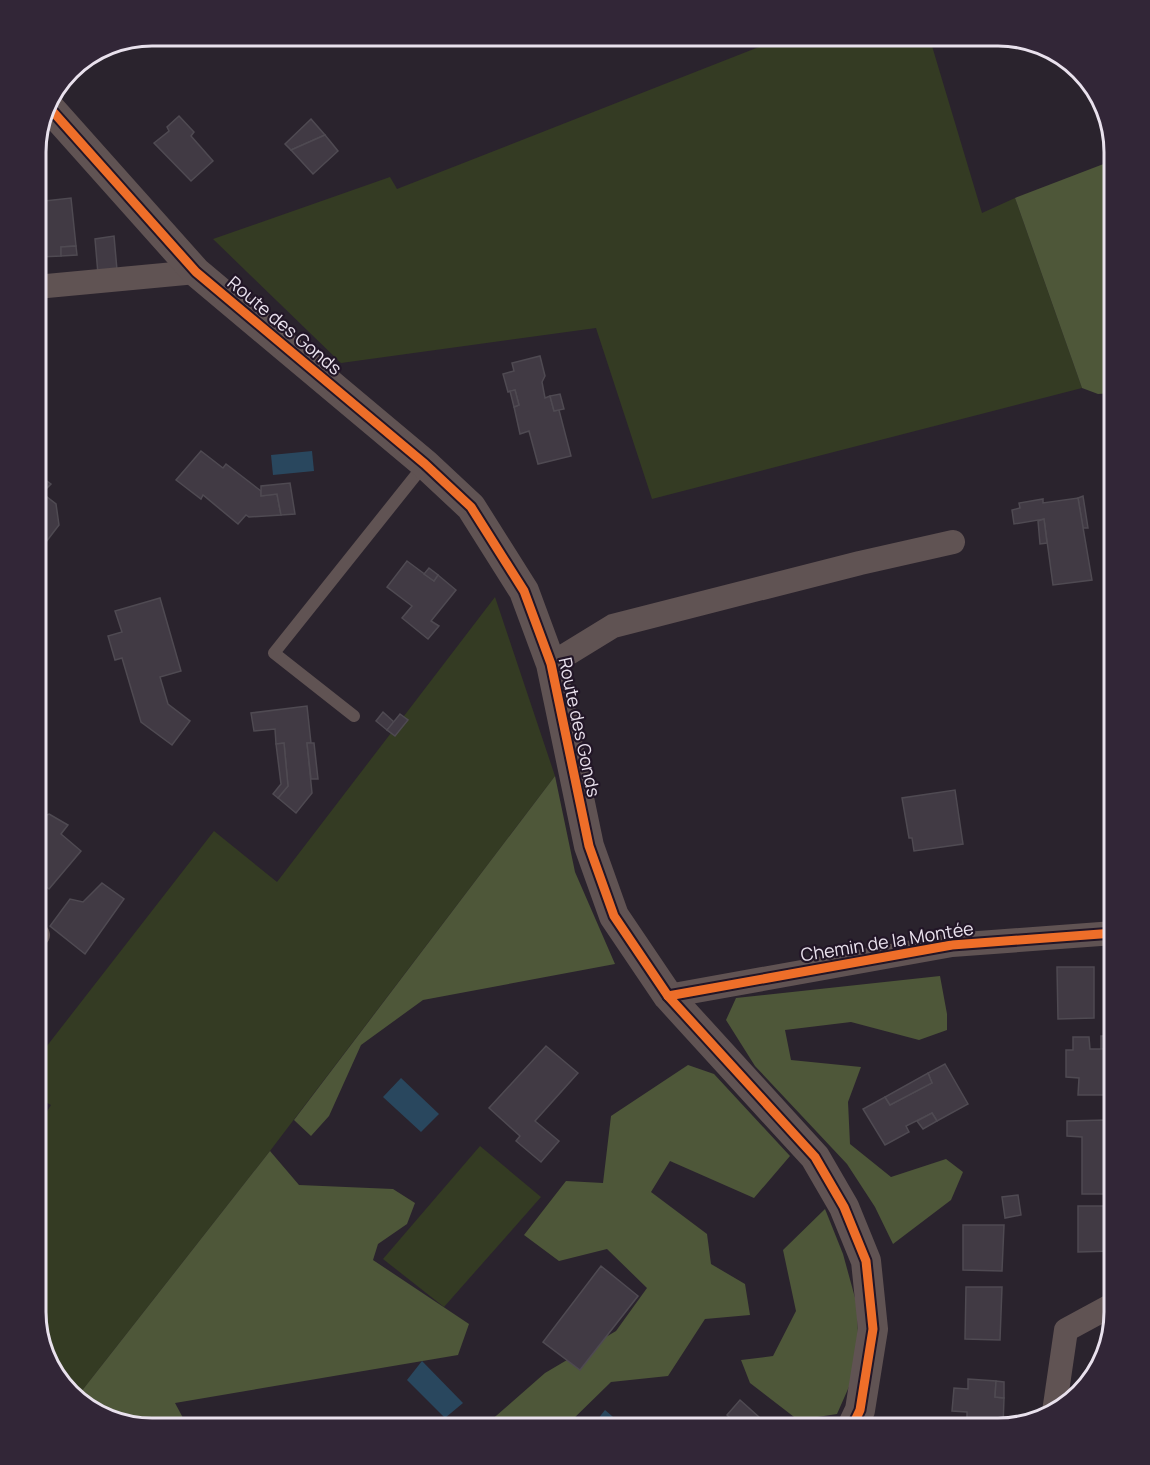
<svg xmlns="http://www.w3.org/2000/svg" width="1150" height="1465" viewBox="0 0 1150 1465" font-family="Manrope,sans-serif">
	<rect width="100%" height="100%" fill="#2a232d"/>
	<g fill="#343b23">
		<path d="M787,36H929L982,213L1015,198L1082,388L652,499L596,328L341,363L213,239L390,177L397,189Z"/>
		<path d="M495,597L555,776L270,1151L77,1397L55,1377L36,1313V1129L51,1105L36,1097V1060L214,831L277,882Z"/>
		<path d="M480,1146L541,1197L444,1307L383,1259Z"/>
	</g>
	<g fill="#4e5739">
		<path d="M1114,160V393L1098,394L1082,388L1015,198Z"/>
		<path d="M555,776L575,872L615,964L423,1000L361,1045L329,1116L311,1136L294,1120Z"/>
		<path d="M940,976L947,1014V1030L919,1040L851,1022L785,1030L791,1060L861,1067L848,1102L850,1144L891,1177L946,1159L963,1172L951,1200L893,1244L875,1207L847,1164L755,1066L726,1020L736,998Z"/>
		<path d="M688,1065L714,1074L790,1156L754,1198L670,1161L651,1192L707,1234L711,1264L745,1284L750,1315L705,1319L668,1376L611,1382L567,1425L570,1429H481L545,1373L616,1331L647,1288L607,1249L559,1261L524,1235L566,1181L603,1183L611,1116Z"/>
		<path d="M270,1151L299,1185L393,1189L415,1203L407,1224L378,1244L373,1260L469,1324L458,1355L175,1403L189,1429H152L94,1414L77,1397Z"/>
		<path d="M825,1209L843,1254L857,1305L859,1364L837,1414L798,1420L750,1383L741,1360L773,1356L796,1311L783,1250Z"/>
	</g>
	<g fill="#29475e">
		<path d="M312,451L314,471L273,475L271,455Z"/>
		<path d="M401,1078L439,1114L421,1132L383,1097Z"/>
		<path d="M422,1361L463,1403L445,1418L407,1380Z"/>
		<path d="M605,1410L627,1429H590Z"/>
	</g>
	<g fill="#413a44" stroke="#4f4a52" stroke-width="1.5">
		<path d="M179,116L194,132L191,136L213,161L191,181L154,143L169,131L167,127Z"/>
		<path d="M311,119L325,135L291,150L285,144Z"/>
		<path d="M325,135L338,151L313,174L291,150Z"/>
		<path d="M71,198L76,246L61,247V256L39,257L38,246H36V202Z"/>
		<path d="M114,236L117,270L98,274L95,239Z"/>
		<path d="M76,246L77,255L61,256V247Z"/>
		<path d="M540,356L545,376L542,382L545,398L550,396L554,411L559,410L571,456L538,464L529,431L520,434L514,407L519,405L515,390L508,392L503,374L514,371L512,363Z"/>
		<path d="M515,390L519,405L514,407L510,391Z"/>
		<path d="M560,394L564,409L554,411L550,396Z"/>
		<path d="M201,451L223,468L226,464L261,491V496L277,494L281,515L249,517L246,515L238,524L203,495L201,499L176,480Z"/>
		<path d="M36,473L51,484L42,493L56,504L59,525L36,555Z"/>
		<path d="M290,483L295,514L281,515L277,494L261,496V486Z"/>
		<path d="M1083,496L1088,528H1083L1078,498Z"/>
		<path d="M1078,498L1092,580L1053,585L1044,519L1014,524L1012,510L1020,508L1019,503L1043,499V503Z"/>
		<path d="M1044,519L1047,543L1040,544L1038,521Z"/>
		<path d="M407,561L434,581L438,575L456,590L431,621L439,626L428,639L402,618L412,606L387,587Z"/>
		<path d="M429,568L438,575L434,581L424,574Z"/>
		<path d="M160,598L181,671L160,677L168,704L190,721L172,745L141,722L122,658L115,660L108,636L122,632L115,611Z"/>
		<path d="M307,706L311,743H307L312,793L296,813L278,798L288,786L284,743L276,744L275,729L254,731L251,713Z"/>
		<path d="M383,712L394,722L387,730L376,721Z"/>
		<path d="M400,714L408,720L395,736L387,730Z"/>
		<path d="M284,743L288,786L278,798L273,794L281,784L276,744Z"/>
		<path d="M307,743H314L318,779H311Z"/>
		<path d="M955,790L963,844L914,851L912,838H909L902,798Z"/>
		<path d="M49,814L68,825L61,834L81,851L49,889L36,879V820Z"/>
		<path d="M102,883L124,899L85,954L50,926L70,899L83,902Z"/>
		<path d="M1057,967H1094V1018L1058,1019Z"/>
		<rect x="1101" y="1036" width="13" height="13"/>
		<path d="M1073,1037H1089L1090,1049H1114V1095H1078L1079,1078L1066,1077V1050H1073Z"/>
		<path d="M546,1046L578,1073L535,1121L559,1141L541,1162L516,1141L520,1136L489,1108Z"/>
		<path d="M945,1064L968,1104L937,1121L932,1113L906,1126L909,1132L885,1145L863,1109L885,1097L890,1105L932,1083L928,1073Z"/>
		<path d="M928,1073L932,1083L890,1105L885,1097Z"/>
		<path d="M932,1113L937,1121L923,1129L917,1121Z"/>
		<path d="M1105,1120L1106,1133L1114,1134V1194H1082V1137L1067,1136V1121Z"/>
		<path d="M1018,1195L1021,1215L1005,1218L1002,1197Z"/>
		<path d="M1078,1206H1114V1251L1078,1252Z"/>
		<path d="M963,1225H1004L1002,1271L963,1270Z"/>
		<path d="M601,1266L638,1296L580,1370L543,1342Z"/>
		<path d="M966,1287H1002L1000,1340L965,1339Z"/>
		<path d="M968,1379L996,1381L995,1397L1004,1398L1003,1427L967,1429V1412L952,1411L954,1388L968,1389Z"/>
		<path d="M996,1381L1004,1382V1398L995,1397Z"/>
		<path d="M740,1400L770,1427L768,1429H728L734,1422L727,1415Z"/>
	</g>
	<g fill="none" stroke-linecap="round" stroke-linejoin="round">
		<path stroke="#605353" stroke-width="12" d="M354,716L274,653L424,465"/>
		<g stroke="#605353" stroke-width="24">
			<path d="M36,287L196,272"/>
			<path d="M551,664L613,626L860,563L953,542"/>
			<path d="M36,934L38,935"/>
			<path d="M668,996L952,945L1114,933"/>
			<path d="M1054,1412L1066,1330L1114,1304"/>
		</g>
		<path stroke="#605353" stroke-width="30" d="M47,105L196,272L425,464L471,507L524,591L551,664L589,846L614,916L668,996L815,1157L844,1207L866,1261L873,1329L860,1410L851,1429"/>
		<g stroke="#221627" stroke-width="13">
			<g id="cycleway">
				<path d="M47,105L196,272L425,464L471,507L524,591L551,664L589,846L614,916L668,996L815,1157L844,1207L866,1261L873,1329L860,1410L851,1429"/>
				<path d="M668,996L952,945L1114,933"/>
			</g>
		</g>
		<use href="#cycleway" stroke="#ee6e29" stroke-width="9"/>
	</g>
	<g text-anchor="middle" dominant-baseline="central" stroke-width="4.5" stroke-linejoin="round" paint-order="stroke">
		<g font-size="18" fill="#e9e1ed" stroke="#221627">
			<text transform="translate(285 325) rotate(40)">Route des Gonds</text>
			<text transform="translate(580 727) rotate(78)">Route des Gonds</text>
			<text transform="translate(887 941) rotate(-9)">Chemin de la Montée</text>
		</g>
	</g>
	<path d="M0 0H1150V1465H0ZM152 46H998A106 106 0 0 1 1104 152V1312A106 106 0 0 1 998 1418H152A106 106 0 0 1 46 1312V152A106 106 0 0 1 152 46Z" fill="#322637" fill-rule="evenodd"/>
	<path fill="none" stroke="#e9e1ed" stroke-width="3" d="M152 46H998A106 106 0 0 1 1104 152V1312A106 106 0 0 1 998 1418H152A106 106 0 0 1 46 1312V152A106 106 0 0 1 152 46Z"/>
</svg>
